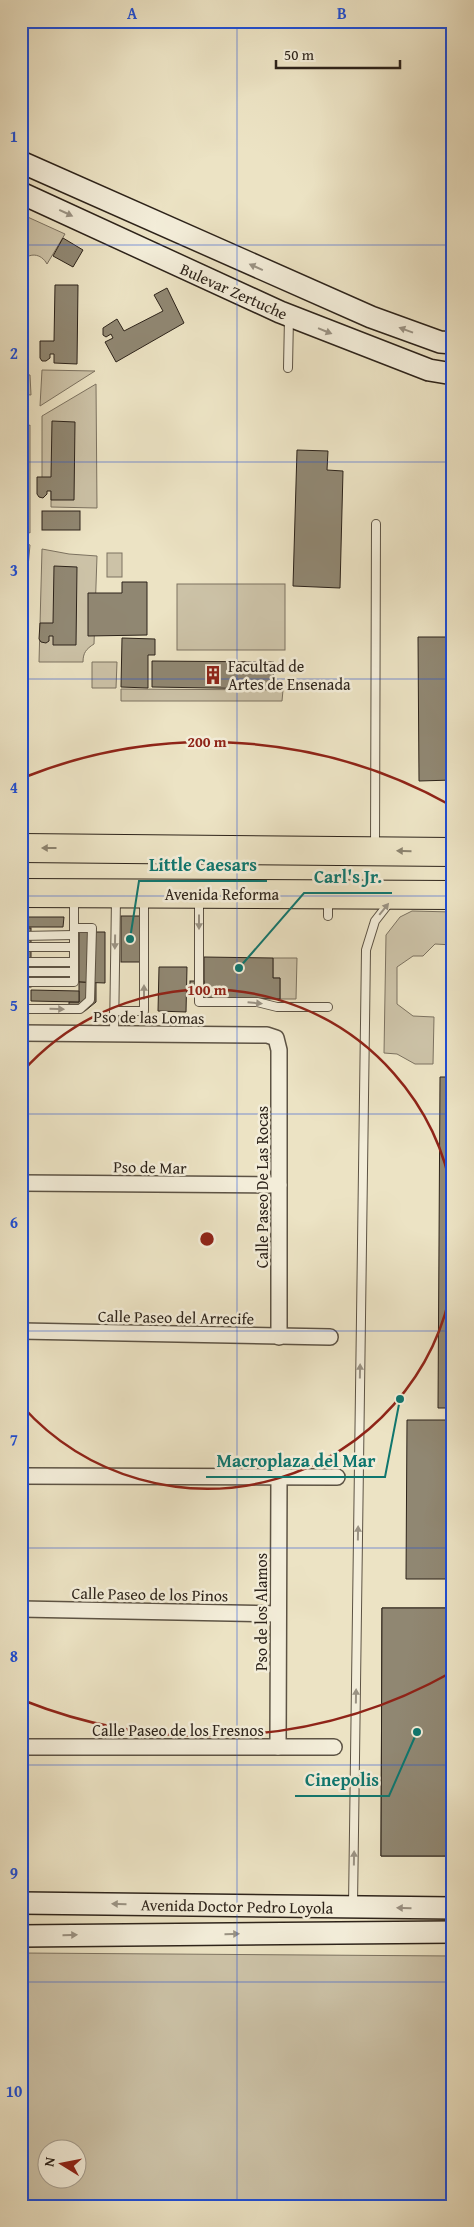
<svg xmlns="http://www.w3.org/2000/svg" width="474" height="2227" viewBox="0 0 474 2227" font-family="'Gentium Book Plus',serif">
	<rect width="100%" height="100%" fill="#ece3c4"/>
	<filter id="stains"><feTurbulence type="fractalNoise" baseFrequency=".004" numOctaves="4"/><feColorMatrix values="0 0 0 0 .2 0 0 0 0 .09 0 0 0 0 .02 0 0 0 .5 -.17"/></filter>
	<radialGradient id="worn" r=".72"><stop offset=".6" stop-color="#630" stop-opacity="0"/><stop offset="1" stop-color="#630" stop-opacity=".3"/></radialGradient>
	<g fill="#ccc2a7" stroke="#7c7260" fill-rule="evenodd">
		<path d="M21,214L65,234L47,264C41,253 29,252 21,262Z"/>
		<path d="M42,370L95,371L40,406Z"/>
		<path d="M21,374L30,375L31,395L21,394Z"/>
		<path d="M96,384L97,508L51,507V491L42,477V416Z"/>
		<path d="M30,425V533L21,529V429Z"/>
		<path d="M21,541L30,545L28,567H21Z"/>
		<path d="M42,549L69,554L97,556L94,644C86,649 83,653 83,662H39Z"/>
		<rect x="107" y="553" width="15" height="24"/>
		<rect x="177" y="584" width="108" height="66"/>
		<path d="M92,662H117L116,688H92Z"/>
		<path d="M121,689L283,690L282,701H121Z"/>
		<path d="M412,911L453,912V945L435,944L423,956H413L397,967V1004L413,1016L434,1017L433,1064H415L397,1054L384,1053L386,935L400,917Z"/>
		<path d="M273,958H297L296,999H280V978H273Z"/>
		<path d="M21,1953L453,1956V2206H21ZM48,2150H78V2180H48Z"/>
	</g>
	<g fill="#908772" stroke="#2d231a">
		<path d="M63,238L83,250L73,267L53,256Z"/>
		<path d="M55,285H78L77,364L54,363V354H50V358L46,361H42L40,358V341H54Z"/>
		<path d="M167,288L184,323L116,362L105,342L113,338L111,334L106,337L103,335V328L117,319L124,331L163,311L154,295Z"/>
		<path d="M52,421L75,422L74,500H51V491H47V494L43,498L39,497L37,494V477H51Z"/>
		<path d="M297,450L328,451L327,470L343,471L340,588L293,586Z"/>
		<rect x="42" y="511" width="38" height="19"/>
		<path d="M54,566L77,567L76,645H53V636H49V641L46,643L41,642L39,639L40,623H53Z"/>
		<path d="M122,582H147V635L88,636V593H122Z"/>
		<path d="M418,637H453V780L419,781Z"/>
		<path d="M122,638L155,639V655H148V688L121,687Z"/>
		<path d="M152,661L274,662L273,689L152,687Z"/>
		<rect x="121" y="916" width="19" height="46"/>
		<path d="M25,917H64L63,927H25Z"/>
		<rect x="21" y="928" width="10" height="59"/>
		<path d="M79,932H105V983L79,982Z"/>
		<path d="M204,957L273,958V978H280V999L204,998Z"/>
		<path d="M159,967H187L186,1012L158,1011Z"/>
		<rect x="190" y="981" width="14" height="11"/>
		<path d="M79,982L96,983V1002L85,1011H69V1002H79Z"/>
		<path d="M31,990L79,991V1002L31,1001Z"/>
		<path d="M440,1077H453V1408H438Z"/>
		<path d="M407,1420H453V1579H406Z"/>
		<path d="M382,1608H453V1856H381Z"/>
		<path d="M382,1608H453V1856H381Z"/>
	</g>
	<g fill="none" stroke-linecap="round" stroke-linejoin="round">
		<g stroke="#5d5344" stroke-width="10">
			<g id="lane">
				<path d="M288,368L289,317"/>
				<path d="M375,847L376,524"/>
				<path d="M199,898V1002H257L277,1007H328"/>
				<path d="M328,898V916"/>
				<path d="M21,936L74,935"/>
				<path d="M21,947H74"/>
				<path d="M21,962H74"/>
				<path d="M21,972H74"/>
				<path d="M21,982H74V898"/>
				<path d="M21,1009H80L90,1000L92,928H74"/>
				<path d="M114,1011H144V898"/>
				<path d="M114,1034L116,898"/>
				<path d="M353,1905L366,950L375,921L389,903"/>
			</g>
		</g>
		<g stroke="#5d5344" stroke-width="18">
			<g id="street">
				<path d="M21,1033L267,1035L276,1038L279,1050V1337"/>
				<path d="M21,1183L279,1185"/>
				<path d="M21,1331L330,1337"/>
				<path d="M21,1476L337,1477"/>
				<path d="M21,1609L278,1614"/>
				<path d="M21,1747H334"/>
				<path d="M278,1747L279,1476"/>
			</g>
		</g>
		<g stroke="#2d231a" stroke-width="24">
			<g id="secondary">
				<path d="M21,162L371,317L440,342L453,343"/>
				<path d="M21,193L280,312L429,370L453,374"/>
				<path d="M21,1903L453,1908"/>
				<path d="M21,1936L453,1932"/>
			</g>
		</g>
		<g stroke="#2d231a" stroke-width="30">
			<g id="highway">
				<path d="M21,848L453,852"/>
				<path d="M21,893L453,895"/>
			</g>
		</g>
		<use href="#lane" stroke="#f3edd9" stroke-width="8"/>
		<use href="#street" stroke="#f3edd9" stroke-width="15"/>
		<use href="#secondary" stroke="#f3edd9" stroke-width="21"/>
		<use href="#highway" stroke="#ece3c4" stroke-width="28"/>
	</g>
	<defs><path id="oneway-solid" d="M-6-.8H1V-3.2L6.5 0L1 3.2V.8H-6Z" transform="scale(1.25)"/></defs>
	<g fill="#9a9283">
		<use href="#oneway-solid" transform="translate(66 213) rotate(25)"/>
		<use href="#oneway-solid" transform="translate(256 267) rotate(-156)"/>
		<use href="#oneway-solid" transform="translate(406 330) rotate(-160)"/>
		<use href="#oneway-solid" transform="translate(325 331) rotate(22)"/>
		<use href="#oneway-solid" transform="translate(384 909) rotate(-51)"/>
		<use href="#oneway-solid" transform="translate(199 922) rotate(90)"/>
		<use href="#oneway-solid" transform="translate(115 942) rotate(91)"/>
		<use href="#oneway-solid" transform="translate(144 992) rotate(-90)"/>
		<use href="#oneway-solid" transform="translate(255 1003) rotate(6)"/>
		<use href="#oneway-solid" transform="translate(57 1009) rotate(1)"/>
		<use href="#oneway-solid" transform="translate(360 1371) rotate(-89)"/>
		<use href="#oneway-solid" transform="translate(358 1533) rotate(-89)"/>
		<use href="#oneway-solid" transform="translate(356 1696) rotate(-89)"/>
		<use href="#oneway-solid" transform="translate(354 1858) rotate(-89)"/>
		<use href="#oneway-solid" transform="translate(119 1904) rotate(-179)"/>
		<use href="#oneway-solid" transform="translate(404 1908) rotate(-179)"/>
		<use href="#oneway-solid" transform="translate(232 1934) rotate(-1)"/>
		<use href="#oneway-solid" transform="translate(70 1935) rotate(-1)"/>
	</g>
	<g fill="#8c836f">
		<use href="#oneway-solid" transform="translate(49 848) rotate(-180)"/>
		<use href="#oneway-solid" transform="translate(404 851) rotate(-179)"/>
	</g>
	<path fill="none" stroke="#1d4ed8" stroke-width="1" stroke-opacity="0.55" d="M237,21V2206M21,245H453M21,462H453M21,679H453M21,896H453M21,1114H453M21,1331H453M21,1548H453M21,1765H453M21,1982H453"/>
	<g fill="none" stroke="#8f2418" stroke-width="2.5">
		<path d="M453 1280A249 249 0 0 1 22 1406M22 1072A249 249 0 0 1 453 1198"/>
		<path d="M452 1672A497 497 0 0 1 25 1701M25 777A497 497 0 0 1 452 806"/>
	</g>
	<defs>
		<g id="building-bare" transform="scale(1.5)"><path d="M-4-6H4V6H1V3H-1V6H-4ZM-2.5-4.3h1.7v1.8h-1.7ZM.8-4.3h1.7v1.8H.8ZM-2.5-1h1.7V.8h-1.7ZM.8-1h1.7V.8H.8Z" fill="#8f2418" stroke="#f3edd9" stroke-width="2.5" paint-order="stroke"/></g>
	</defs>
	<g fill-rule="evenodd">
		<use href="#building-bare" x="213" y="675"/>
	</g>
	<g text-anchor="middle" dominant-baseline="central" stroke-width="5" stroke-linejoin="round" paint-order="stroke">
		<g font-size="16" fill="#2d231a" stroke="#f3edd9">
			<text transform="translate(234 291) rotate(24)">Bulevar Zertuche</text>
			<text x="222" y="894">Avenida Reforma</text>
			<text transform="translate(149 1017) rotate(1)">Pso de las Lomas</text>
			<text transform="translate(150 1167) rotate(1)">Pso de Mar</text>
			<text transform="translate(262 1187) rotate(-90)">Calle Paseo De Las Rocas</text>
			<text transform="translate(176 1317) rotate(1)">Calle Paseo del Arrecife</text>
			<text transform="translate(150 1594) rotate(1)">Calle Paseo de los Pinos</text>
			<text transform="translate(261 1612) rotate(-90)">Pso de los Alamos</text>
			<text x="178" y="1730">Calle Paseo de los Fresnos</text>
			<text transform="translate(237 1906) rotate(1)">Avenida Doctor Pedro Loyola</text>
		</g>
		<g font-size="16" fill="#2d231a" stroke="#f3edd9" text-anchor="start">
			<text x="228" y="666">Facultad de<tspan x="228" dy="18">Artes de Ensenada</tspan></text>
		</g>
	</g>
	<circle cx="207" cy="1239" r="8" fill="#8f2418" stroke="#f3edd9" stroke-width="2.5"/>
	<g font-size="15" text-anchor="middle" font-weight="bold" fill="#8f2418" stroke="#f3edd9" stroke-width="5" stroke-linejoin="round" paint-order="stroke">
		<text x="207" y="747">200 m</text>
		<text x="207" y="995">100 m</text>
	</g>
	<path fill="none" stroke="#0f766e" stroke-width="2" d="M130 939L139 881H267M239 968L304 893H392M400 1399L385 1477H206M417 1732L389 1796H295"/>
	<g fill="#0f766e" stroke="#f3edd9" stroke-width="2">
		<circle cx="130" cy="939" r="5"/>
		<circle cx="239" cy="968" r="5"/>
		<circle cx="400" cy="1399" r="5"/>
		<circle cx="417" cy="1732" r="5"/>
	</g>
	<g font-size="18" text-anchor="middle" font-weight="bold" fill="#0f766e" stroke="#f3edd9" stroke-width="5" stroke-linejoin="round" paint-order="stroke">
		<text x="203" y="871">Little Caesars</text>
		<text x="348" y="883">Carl's Jr.</text>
		<text x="296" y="1467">Macroplaza del Mar</text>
		<text x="342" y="1786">Cinepolis</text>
	</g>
	<rect width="474" height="2227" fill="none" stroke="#ece3c4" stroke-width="55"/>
	<g transform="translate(62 2164) rotate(280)"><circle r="24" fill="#f3edd9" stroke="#a49c8d"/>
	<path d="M0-4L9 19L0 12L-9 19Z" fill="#8f2418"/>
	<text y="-8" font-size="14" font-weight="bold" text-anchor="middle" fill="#2d231a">N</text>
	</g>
	<path d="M276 60v8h124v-8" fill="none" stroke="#2d231a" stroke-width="2.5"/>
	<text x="284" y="60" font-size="15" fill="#2d231a" stroke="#f3edd9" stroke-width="4" paint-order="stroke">50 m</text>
	<rect x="28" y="28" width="418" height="2172" fill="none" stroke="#1d4ed8" stroke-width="2"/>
	<g font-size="16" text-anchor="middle" font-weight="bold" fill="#1d4ed8">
		<text x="132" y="19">A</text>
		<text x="342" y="19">B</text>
		<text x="14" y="142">1</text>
		<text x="14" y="359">2</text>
		<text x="14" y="576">3</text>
		<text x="14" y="793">4</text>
		<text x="14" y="1011">5</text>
		<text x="14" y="1228">6</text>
		<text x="14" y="1445">7</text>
		<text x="14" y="1662">8</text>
		<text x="14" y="1879">9</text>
		<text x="14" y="2097">10</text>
	</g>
	<rect width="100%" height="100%" filter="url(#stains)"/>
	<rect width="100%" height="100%" fill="url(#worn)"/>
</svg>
